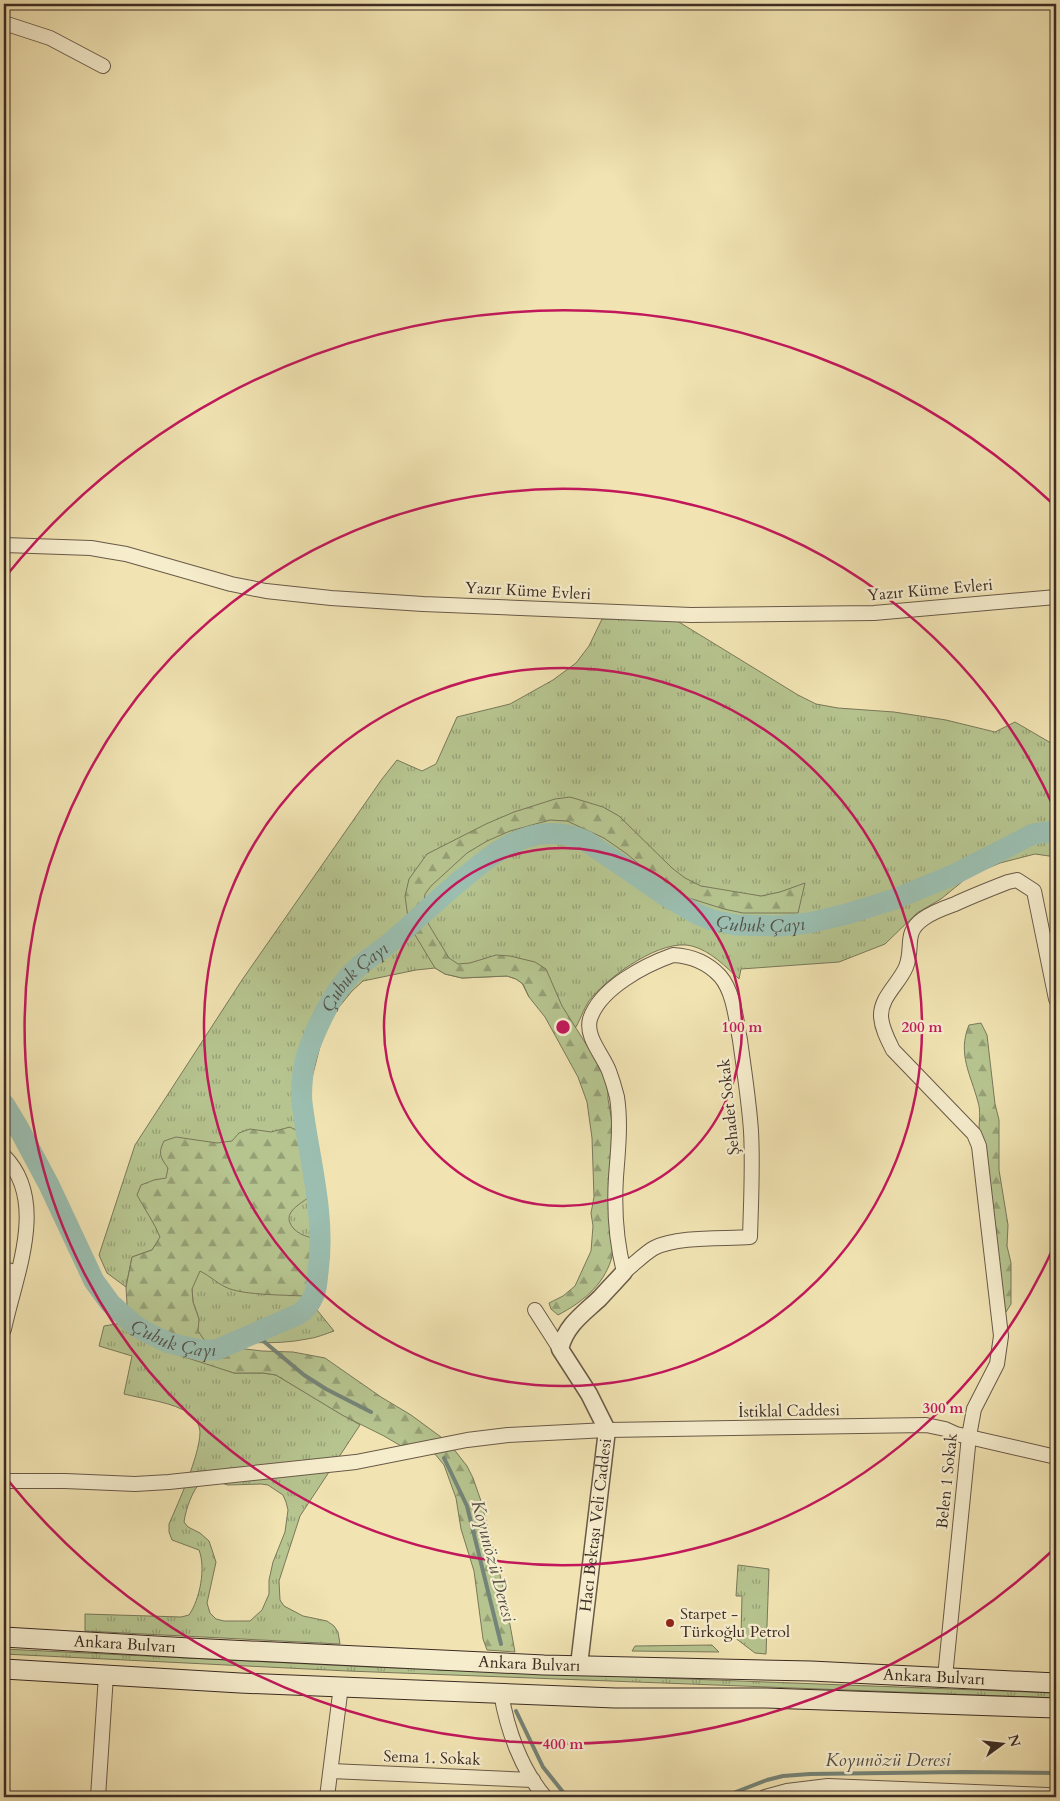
<svg xmlns="http://www.w3.org/2000/svg" width="1060" height="1801" viewBox="0 0 1060 1801" font-family="Cardo,serif">
	<defs>
		<pattern id="grass-tufts" width="24" height="20" patternUnits="userSpaceOnUse" patternTransform="scale(1.25)"><rect width="24" height="20" fill="#b6c48f"/><path d="M3 7l-1-3M5 7V3M7 7l1-3M15 17l-1-3M17 17v-4M19 17l1-3" fill="none" stroke="#959f75"/></pattern>
		<pattern id="forest-firs" width="22" height="20" patternUnits="userSpaceOnUse" patternTransform="scale(1.25)"><rect width="22" height="20" fill="#b6c48f"/><path d="M5 1l3.5 6h-7zM16 11l3.5 6h-7z" fill="#959f75"/></pattern>
	</defs>
	<rect width="100%" height="100%" fill="#f1e3b2"/>
	<filter id="stains"><feTurbulence type="fractalNoise" baseFrequency=".004" numOctaves="4"/><feColorMatrix values="0 0 0 0 .2 0 0 0 0 .09 0 0 0 0 .02 0 0 0 .5 -.17"/></filter>
	<radialGradient id="worn" r=".72"><stop offset=".6" stop-color="#630" stop-opacity="0"/><stop offset="1" stop-color="#630" stop-opacity=".3"/></radialGradient>
	<g fill="url(#grass-tufts)" stroke="#79785a" fill-rule="evenodd">
		<path d="M602,619H674L798,695L816,704L838,708L894,712L946,720L995,732L1015,722L1056,746V857L1035,854L1000,863L969,876L941,899L917,913L885,944L839,962L741,969L739,979C726,967 711,951 692,946C662,938 611,975 592,997C585,1005 581,1018 576,1027L529,997L522,983L516,979L507,976L462,978L445,974L435,968L416,970L363,981L352,991L326,1023L307,1097L323,1206L327,1248L325,1278L317,1310L334,1331C325,1334 316,1338 307,1339C273,1346 239,1341 205,1341L197,1331L199,1319L193,1302L192,1289L160,1238L152,1250L132,1257L126,1287L107,1273L99,1255L135,1145L242,980L382,779L397,760L422,771L436,764L457,717L510,704L553,680L576,663L589,646Z"/>
		<path d="M128,1322L147,1340L234,1373H263L276,1375L360,1425L300,1516L279,1581L280,1600L284,1606L303,1616L327,1621L334,1626L338,1632L340,1644L85,1631V1614L181,1617L189,1615C200,1599 206,1568 199,1550L172,1540L169,1532V1524C179,1501 199,1457 200,1433C200,1426 196,1418 190,1414C174,1402 143,1399 124,1394L132,1356L99,1346L104,1326ZM201,1481L218,1482L228,1485L261,1484L268,1485L283,1495L286,1502L288,1510L285,1532L273,1562L269,1580V1594L262,1610L250,1621H224L216,1619L210,1613L207,1603L216,1562L209,1541L200,1533L188,1527L184,1522C186,1508 192,1492 201,1481Z"/>
		<path d="M738,1565L769,1569L766,1654L755,1653L734,1637L741,1636L742,1596H736Z"/>
		<path d="M712,1645L719,1652L632,1651L635,1646Z"/>
		<path d="M4,1649L371,1667L1056,1693V1698L348,1671L4,1654Z"/>
	</g>
	<g fill="url(#forest-firs)" stroke="#79785a">
		<path d="M570,797L603,807L619,816L672,868L685,878L701,886L761,896L780,892L805,883L798,913H743L724,909L689,898L674,891L656,879L627,854L604,838L567,821L550,820L510,831L487,841L467,853L431,886L425,894L423,909L429,925L449,958L458,964L470,963L496,955L510,956L535,962L546,969L562,1006L600,1066L608,1086V1099L612,1122L611,1172L608,1179L611,1190C612,1207 616,1245 611,1260C603,1286 581,1303 558,1315L551,1309L549,1303L563,1296L575,1286L591,1251L593,1226L591,1213L594,1197L592,1138L587,1102L578,1077L545,1017L529,997L523,984L516,979L507,976L462,978L445,974L435,968L409,925L405,896L409,879L427,854L486,824L514,812L555,799Z"/>
		<path d="M981,1023L987,1035L995,1104L999,1120V1170L1008,1225L1007,1246L1011,1263V1304L1006,1312L995,1309L979,1130C979,1122 981,1111 978,1102C971,1075 957,1054 969,1025Z"/>
		<path d="M290,1127C293,1129 298,1130 300,1133C304,1137 320,1181 319,1186C316,1200 275,1208 294,1229C302,1237 315,1239 326,1239L327,1248L322,1255L311,1262L312,1289L304,1296C284,1295 247,1295 230,1289C219,1285 210,1276 200,1271L192,1289L193,1302L199,1319L198,1331L205,1341L237,1348L262,1351L293,1352L325,1358L381,1397L411,1415L449,1443L467,1466L473,1478L481,1501L503,1587L515,1652L487,1650L483,1639L474,1571L461,1529L456,1498L444,1465L435,1454L427,1450L401,1446L384,1436L342,1415L276,1375L263,1373H234L166,1351L147,1340L128,1322L126,1287L132,1257L152,1250L160,1237C154,1222 145,1210 137,1195L141,1185L154,1180L166,1178L168,1168C160,1157 158,1153 164,1141L176,1137L217,1143L232,1141L239,1133L250,1129L271,1132Z"/>
	</g>
	<g fill="none" stroke-linecap="round" stroke-linejoin="round">
		<g stroke="#758478" stroke-width="4">
			<path d="M255,1334L304,1375L326,1389L371,1412"/>
			<path d="M444,1458L467,1506L501,1644"/>
			<path d="M516,1711L543,1767L567,1797"/>
			<path d="M723,1797L767,1780L783,1776L810,1774L962,1772L1056,1773"/>
		</g>
		<path stroke="#9bbeb0" stroke-width="21" id="s1" d="M4,1104L18,1127L49,1185L94,1281L110,1303L131,1322L142,1330L169,1343L200,1350H216L299,1314C305,1310 310,1304 313,1297C317,1290 317,1280 318,1272C326,1215 309,1159 302,1103C301,1094 302,1082 303,1073C306,1047 328,1001 345,981C359,963 374,956 391,942C417,920 441,896 467,875C485,860 505,844 528,837C548,831 567,833 586,841L669,898L697,914L712,920L736,925L780,926L809,923L847,914L895,899L953,875L1033,834L1056,831"/>
		<g stroke="#695a48" stroke-width="16">
			<g id="minor">
				<path d="M4,23L50,38L103,66"/>
				<path d="M4,545L91,548L108,551L126,554L231,584L266,591L331,598L423,604L691,615L874,613L1056,597"/>
				<path d="M673,955C691,956 707,962 720,976C734,992 736,1020 740,1040C744,1070 749,1101 751,1131C753,1166 751,1202 750,1237C723,1239 678,1236 654,1248C646,1252 632,1266 624,1272C616,1241 614,1209 616,1177C618,1151 621,1123 617,1097C615,1089 612,1079 609,1071C603,1055 585,1037 590,1019C600,988 645,965 673,955Z"/>
				<path d="M4,1156C49,1201 15,1276 4,1329"/>
				<path d="M4,1269L18,1273"/>
				<path d="M535,1310L560,1349"/>
				<path d="M4,1481H65L135,1484L169,1482L356,1462L467,1440L508,1435L607,1430L926,1425L945,1429L956,1434L1056,1457"/>
				<path d="M945,1677L969,1436L974,1409L997,1364L1001,1336L979,1146L974,1134L893,1050C888,1040 882,1029 881,1017C880,997 899,984 906,967C914,947 903,933 923,919C932,912 944,908 955,904C972,896 990,889 1008,882L1017,880L1034,891L1056,999"/>
				<path d="M501,1693C507,1729 521,1769 545,1797"/>
				<path d="M331,1771L533,1780"/>
				<path d="M98,1797L106,1675"/>
				<path d="M327,1797L341,1686"/>
				<path d="M765,1797L787,1791L828,1786L1048,1795"/>
			</g>
		</g>
		<g stroke="#695a48" stroke-width="19">
			<g id="tertiary">
				<path id="s2" d="M579,1665L607,1430L589,1394L560,1349C566,1325 583,1314 600,1298C608,1289 616,1281 624,1272"/>
			</g>
		</g>
		<g stroke="#3c2c24" stroke-width="21">
			<g id="secondary">
				<path id="s3" d="M4,1637L189,1648L544,1665L811,1671L1056,1683"/>
				<path d="M4,1669L240,1683L615,1698H766L1056,1708"/>
			</g>
		</g>
		<use href="#minor" stroke="#f6edcd" stroke-width="14"/>
		<use href="#tertiary" stroke="#f6edcd" stroke-width="16"/>
		<use href="#secondary" stroke="#f6edcd" stroke-width="19"/>
	</g>
	<g fill="none" stroke="#c2185b" stroke-width="2.5">
		<circle cx="563" cy="1027" r="179"/>
		<circle cx="563" cy="1027" r="359"/>
		<path d="M1054 1246A538 538 0 1 1 1054 808"/>
		<path d="M1052 1551A717 717 0 0 1 6 1478M6 576A717 717 0 0 1 1052 503"/>
	</g>
	<circle fill="#8f2418" stroke="#f6edcd" stroke-width="2" cx="670" cy="1623" r="5"/>
	<g text-anchor="middle" dominant-baseline="central" stroke-width="4.5" stroke-linejoin="round" paint-order="stroke">
		<g font-size="16" fill="#3c2c24" stroke="#f6edcd">
			<text transform="translate(930 590) rotate(-5)">Yazır Küme Evleri</text>
			<text transform="translate(528 591) rotate(3)">Yazır Küme Evleri</text>
			<text transform="translate(729 1107) rotate(-96)">Şehadet Sokak</text>
			<text transform="translate(789 1411) rotate(-1)">İstiklal Caddesi</text>
			<text transform="translate(947 1481) rotate(-84)">Belen 1 Sokak</text>
			<text stroke="none"><textPath href="#s2" startOffset="141">Hacı Bektaşı Veli Caddesi</textPath></text>
			<text stroke="none"><textPath href="#s3" startOffset="121">Ankara Bulvarı</textPath></text>
			<text stroke="none"><textPath href="#s3" startOffset="526">Ankara Bulvarı</textPath></text>
			<text stroke="none"><textPath href="#s3" startOffset="931">Ankara Bulvarı</textPath></text>
			<text transform="translate(432 1758) rotate(2)">Sema 1. Sokak</text>
		</g>
		<g font-size="16" fill="#3c2c24" stroke="#f6edcd" text-anchor="start">
			<text x="680" y="1614">Starpet -<tspan x="680" dy="18">Türkoğlu Petrol</tspan></text>
		</g>
		<g font-size="18" font-style="italic" fill="#545047" stroke="#f6edcd">
			<text stroke="none"><textPath href="#s1" startOffset="1278">Çubuk Çayı</textPath></text>
			<text stroke="none"><textPath href="#s1" startOffset="796">Çubuk Çayı</textPath></text>
			<text stroke="none"><textPath href="#s1" startOffset="301">Çubuk Çayı</textPath></text>
			<text transform="translate(493 1561) rotate(75)">Koyunözü Deresi</text>
			<text x="888" y="1760">Koyunözü Deresi</text>
		</g>
	</g>
	<circle cx="563" cy="1027" r="8" fill="#c2185b" stroke="#f6edcd" stroke-width="2.5"/>
	<g font-size="15" text-anchor="middle" font-weight="bold" fill="#c2185b" stroke="#f6edcd" stroke-width="4.5" stroke-linejoin="round" paint-order="stroke">
		<text x="742" y="1032">100 m</text>
		<text x="922" y="1032">200 m</text>
		<text x="943" y="1413">300 m</text>
		<text x="563" y="1749">400 m</text>
	</g>
	<rect width="1060" height="1801" fill="none" stroke="#f1e3b2" stroke-width="20"/>
	<rect x="5" y="5" width="1050" height="1791" fill="none" stroke="#3c2c24" stroke-width="2.5"/>
	<rect x="10" y="10" width="1040" height="1781" fill="none" stroke="#3c2c24"/>
	<g transform="translate(1002 1744) rotate(75)" stroke="#f6edcd" stroke-width="4" paint-order="stroke">
	<path d="M0-4L9 19L0 12L-9 19Z" fill="#3c2c24"/>
	<text y="-8" font-size="14" font-weight="bold" text-anchor="middle" fill="#3c2c24">N</text>
	</g>
	<rect width="100%" height="100%" filter="url(#stains)"/>
	<rect width="100%" height="100%" fill="url(#worn)"/>
</svg>
